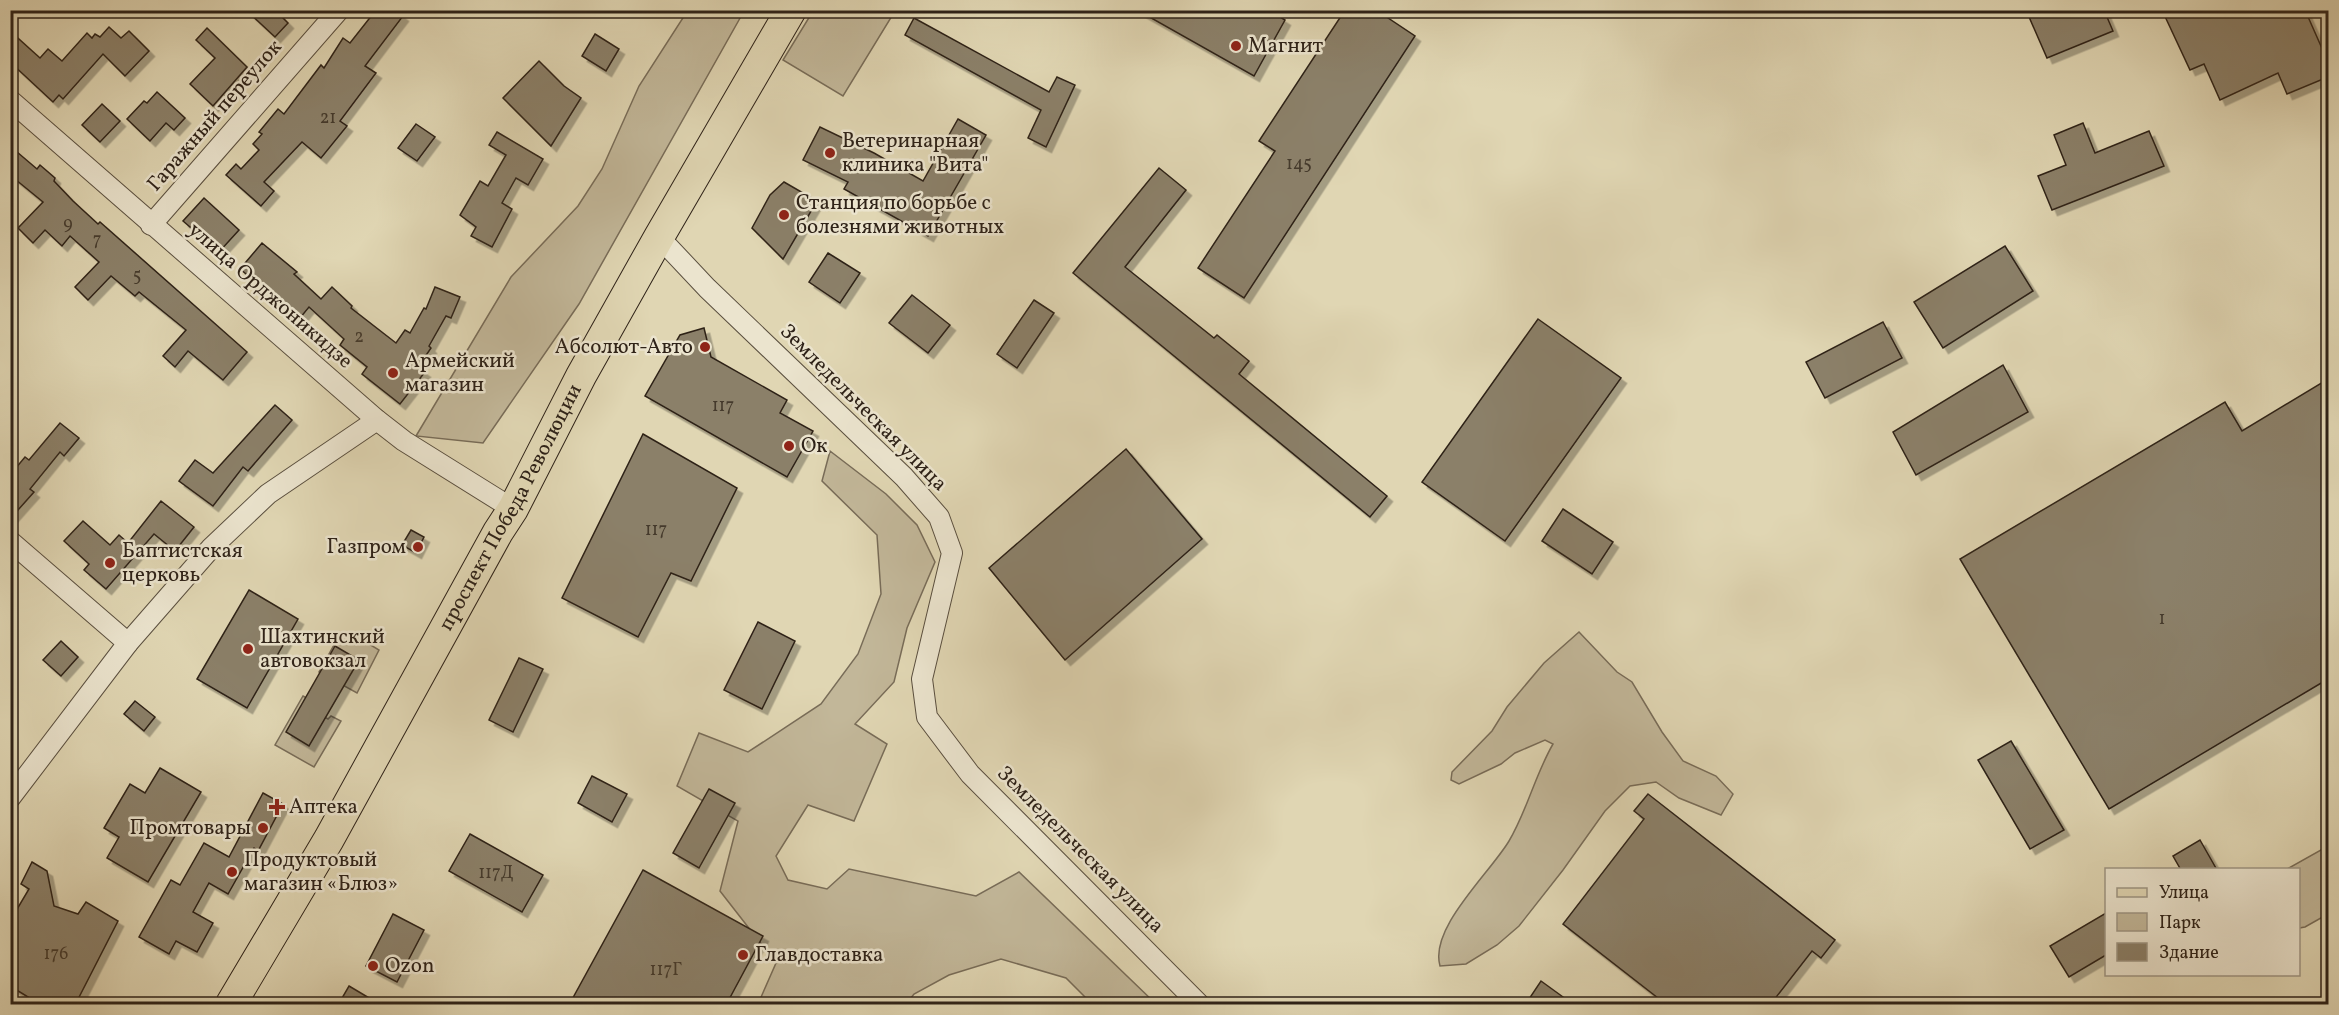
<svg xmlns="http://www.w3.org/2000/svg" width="2339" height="1015" viewBox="0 0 2339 1015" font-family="Vollkorn,serif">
	<defs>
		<filter id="shadow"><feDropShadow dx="5.5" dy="5.5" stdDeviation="0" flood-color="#0004"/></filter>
	</defs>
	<rect width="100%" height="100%" fill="#e0d6b3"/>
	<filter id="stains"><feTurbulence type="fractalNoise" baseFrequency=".00333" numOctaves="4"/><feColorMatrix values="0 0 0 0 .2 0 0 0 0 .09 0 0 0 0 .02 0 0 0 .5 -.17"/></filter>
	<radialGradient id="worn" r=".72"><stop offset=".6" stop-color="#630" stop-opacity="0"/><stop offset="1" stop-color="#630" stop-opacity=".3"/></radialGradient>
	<g fill="#c2b799" stroke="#786c58" stroke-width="1.5">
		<path d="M688,10L744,11L579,304L483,443L416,436L511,277L578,206L602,169L639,86Z"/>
		<path d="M813,11H895L843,96L783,60Z"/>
		<path d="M830,451L886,494L917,525L935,562L907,628L894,682L855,724L887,744L854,821L808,805L776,856L788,880L827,889L849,869L976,896L1019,872L1156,1004H1092L1066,978L1001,959L949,975L914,994L906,1004H758L776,963L720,891L738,821L677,786L699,733L748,752L821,704L858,654L881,594L877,535L822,481Z"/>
		<path d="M1579,632L1617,672L1632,682L1662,732L1683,761L1716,776L1733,794L1721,815L1679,798L1656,782L1630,786L1605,811L1563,870L1519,926L1497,945L1466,964L1440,966C1429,928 1490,873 1509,841C1527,811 1535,775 1553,744L1545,740L1515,753L1501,764L1459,784L1451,780L1452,772L1492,731L1507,707L1544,663Z"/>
		<path d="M351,633L379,650L357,693L319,672L339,636Z"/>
		<path d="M303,696L317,704L314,711L328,719L331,716L341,721L314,767L275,745Z"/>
		<path d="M2328,846V914L2305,927L2299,928L2298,870L2287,869Z"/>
	</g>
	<g fill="#8b8069" stroke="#2e2218" stroke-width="1.5" filter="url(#shadow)">
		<path d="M246,10H275L288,23L275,37Z"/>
		<path d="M376,10H395L403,16L365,66L376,73L340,121L347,126L321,158L302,142L264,182L274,191L261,206L226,175L236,164L241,169L259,150L253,144L262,134L259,132L278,109L284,114L321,65L324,68L343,38L350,43Z"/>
		<path d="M1137,10H1269L1285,20L1254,76Z"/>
		<path d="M1345,10H1376L1415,36L1244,298L1198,268L1275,151L1259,141Z"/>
		<path d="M2026,10H2104L2113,31L2047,58Z"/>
		<path d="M2162,10H2305L2328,62V77L2287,94L2278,73L2220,100L2204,64L2190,70Z"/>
		<path d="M914,18L1049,92L1057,77L1075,85L1046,147L1028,138L1041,110L905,35Z"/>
		<path d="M109,27L121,38L129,31L149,51L125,76L103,54L63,99L59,95L53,102L10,62V31L40,58L48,49L62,61L87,33L92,38L95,34L100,37Z"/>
		<path d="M207,28L247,67L213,106L190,84L215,58L196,40Z"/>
		<path d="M595,34L619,49L606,71L582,56Z"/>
		<path d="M539,61L564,86L581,98L551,146L503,98Z"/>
		<path d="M157,92L185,118L174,130L166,123L150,141L127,119L144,101L147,103Z"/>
		<path d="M102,104L120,121L100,142L82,125Z"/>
		<path d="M958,119L986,135L928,236L844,189L848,182L803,160L820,127L874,153L923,181Z"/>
		<path d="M2083,123L2095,153L2149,131L2164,166L2052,210L2038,176L2066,165L2054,135Z"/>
		<path d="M416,124L435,137L417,161L398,148Z"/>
		<path d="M497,132L543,159L528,185L516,178L502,203L512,209L492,247L471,236L476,227L460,215L480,181L488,186L506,155L489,145Z"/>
		<path d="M10,146L37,169L40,165L55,178L54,181L73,201L98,224L100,222L247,352L223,380L188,351L175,367L163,356L186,330L139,292L135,296L111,276L88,300L75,287L99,262L70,236L62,246L45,230L33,243L18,228L43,202L10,175Z"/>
		<path d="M1159,168L1186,190L1125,267L1214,338L1217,335L1249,361L1239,374L1387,496L1370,517L1073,273Z"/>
		<path d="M784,182L817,201L783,259L752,228L770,195Z"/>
		<path d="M204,198L239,230L219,252L183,221Z"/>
		<path d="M262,243L297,272L294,274L321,299L332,287L352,306L351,308L396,343L405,330L410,333L424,308L426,309L435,287L460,297L451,318L446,316L429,346L431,348L418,367L425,372L400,404L362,374L367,367L340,345L344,339L309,307L300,318L275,296L274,297L240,269Z"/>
		<path d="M2005,246L2033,291L1943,348L1914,302Z"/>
		<path d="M828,253L860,273L840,303L809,282Z"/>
		<path d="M912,295L950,325L928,353L889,323Z"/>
		<path d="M1034,300L1054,313L1017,368L997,354Z"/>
		<path d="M1538,319L1621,378L1505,541L1422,482Z"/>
		<path d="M1883,322L1902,358L1825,398L1806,362Z"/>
		<path d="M704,328L711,357L787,400L780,413L813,431L787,477L645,396L680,335Z"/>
		<path d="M2003,365L2028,412L1916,475L1893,432Z"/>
		<path d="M2328,379V679L2109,809L1960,559L2225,402L2242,431Z"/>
		<path d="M275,405L292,420L248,471L243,467L213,506L179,481L195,460L213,473Z"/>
		<path d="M60,423L79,438L64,456L60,452L30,489L34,492L10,519V475L25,457L29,460Z"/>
		<path d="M643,434L737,488L691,581L671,573L638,637L562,598Z"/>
		<path d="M1126,449L1202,539L1065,660L989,568Z"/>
		<path d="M161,501L194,527L175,551L154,534L106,589L84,570L89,564L64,541L83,521L110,545L119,535L128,543Z"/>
		<path d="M1563,509L1613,542L1592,574L1542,541Z"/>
		<path d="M411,530L424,537L416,553L402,545Z"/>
		<path d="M249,590L298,619L247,708L197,679Z"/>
		<path d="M758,622L795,641L762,709L724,690Z"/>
		<path d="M61,641L78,657L61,676L43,660Z"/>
		<path d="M335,646L359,660L309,746L286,732Z"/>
		<path d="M519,658L543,669L513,732L489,720Z"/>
		<path d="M135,701L155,717L144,731L124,714Z"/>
		<path d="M2011,741L2064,830L2030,849L1978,760Z"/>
		<path d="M160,768L201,792L148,882L107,858L119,837L104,828L130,784L145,793Z"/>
		<path d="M592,776L627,794L612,822L578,803Z"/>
		<path d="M709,789L735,803L699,868L673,853Z"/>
		<path d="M263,793L283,804L258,851L254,848L228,894L209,883L193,912L213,923L197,952L176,941L169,954L139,937L171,880L180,885L204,843L229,857Z"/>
		<path d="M1648,794L1835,940L1821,958L1812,951L1770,1005H1667L1563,924L1644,819L1634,811Z"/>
		<path d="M470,834L543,875L522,912L449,871Z"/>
		<path d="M2200,840L2217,870H2181L2173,856Z"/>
		<path d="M32,862L47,871L54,906L78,914L86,902L118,921L75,1005H41L10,986V921L29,889L21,884Z"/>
		<path d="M643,870L763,936L726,1005H569Z"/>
		<path d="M2106,913V955L2069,977L2050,946Z"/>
		<path d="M393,914L424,930L397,982L366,966Z"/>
		<path d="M1541,981L1574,1005H1525Z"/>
		<path d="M349,986L381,1005H338Z"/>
	</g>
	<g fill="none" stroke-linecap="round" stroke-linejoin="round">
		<g stroke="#5a4f3f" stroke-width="22">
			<g id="minor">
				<path d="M10,100L377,420L404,441L513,509"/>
				<path d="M151,225L339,10"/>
				<path d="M659,237L707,288L904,477L939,517L952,553L922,679L927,717L970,774L1199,1004"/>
				<path d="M10,541L128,643"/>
				<path d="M10,798L128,643L211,548L268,494L377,420"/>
			</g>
		</g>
		<g stroke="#2e2218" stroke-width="32">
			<g id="primary">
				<path id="s1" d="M231,1004L329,839L498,532L513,509L581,376L659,237L791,10"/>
			</g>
		</g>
		<use href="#minor" stroke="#ebe4ce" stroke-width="20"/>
		<use href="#primary" stroke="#e0d6b3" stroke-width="30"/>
	</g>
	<g fill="#8f2418" stroke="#ebe4ce" stroke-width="2">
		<circle cx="1236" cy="46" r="6"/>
		<circle cx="830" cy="153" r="6"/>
		<circle cx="784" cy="215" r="6"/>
		<circle cx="705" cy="347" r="6"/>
		<circle cx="393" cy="373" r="6"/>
		<circle cx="789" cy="446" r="6"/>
		<circle cx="418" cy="547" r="6"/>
		<circle cx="110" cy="563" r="6"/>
		<circle cx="248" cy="649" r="6"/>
		<path d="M274 798h6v6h6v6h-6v6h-6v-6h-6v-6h6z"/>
		<circle cx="263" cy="828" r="6"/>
		<circle cx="232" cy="872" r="6"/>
		<circle cx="743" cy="955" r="6"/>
		<circle cx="373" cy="966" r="6"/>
	</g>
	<g text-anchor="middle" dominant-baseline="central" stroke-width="5" stroke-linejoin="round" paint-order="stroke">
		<g font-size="18" fill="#453a2c">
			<text x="328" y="118">21</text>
			<text x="1299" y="164">145</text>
			<text x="68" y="224">9</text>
			<text x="97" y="240">7</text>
			<text x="137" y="276">5</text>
			<text x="359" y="337">2</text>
			<text x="723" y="406">117</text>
			<text x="656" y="530">117</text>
			<text x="2162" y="619">1</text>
			<text x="496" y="873">117Д</text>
			<text x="56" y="954">176</text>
			<text x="666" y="970">117Г</text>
		</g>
		<g font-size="21" fill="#2e2218" stroke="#ebe4ce" text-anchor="start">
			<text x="1248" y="46">Магнит</text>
			<text x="842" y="141">Ветеринарная<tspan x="842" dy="24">клиника "Вита"</tspan></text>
			<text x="796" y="203">Станция по борьбе с<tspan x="796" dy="24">болезнями животных</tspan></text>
			<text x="693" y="347" text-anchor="end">Абсолют-Авто</text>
			<text x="405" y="361">Армейский<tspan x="405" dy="24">магазин</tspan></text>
			<text x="801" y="446">Ок</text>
			<text x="406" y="547" text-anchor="end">Газпром</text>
			<text x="122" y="551">Баптистская<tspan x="122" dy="24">церковь</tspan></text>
			<text x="260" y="637">Шахтинский<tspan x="260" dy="24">автовокзал</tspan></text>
			<text x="289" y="807">Аптека</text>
			<text x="251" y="828" text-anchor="end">Промтовары</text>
			<text x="244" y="860">Продуктовый<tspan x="244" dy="24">магазин «Блюз»</tspan></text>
			<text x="755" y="955">Главдоставка</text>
			<text x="385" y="966">Ozon</text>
		</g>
		<g font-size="21" fill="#2e2218" stroke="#ebe4ce">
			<text transform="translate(215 116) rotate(-49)">Гаражный переулок</text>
			<text transform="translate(270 296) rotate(41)">улица Орджоникидзе</text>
			<text transform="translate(863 408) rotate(45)">Земледельческая улица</text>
			<text stroke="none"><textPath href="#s1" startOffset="570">проспект Победа Революции</textPath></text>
			<text transform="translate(1080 850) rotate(45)">Земледельческая улица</text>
		</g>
	</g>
	<rect width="2339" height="1015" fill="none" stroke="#e0d6b3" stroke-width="36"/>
	<rect x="12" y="12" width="2315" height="991" fill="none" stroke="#2e2218" stroke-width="3"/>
	<rect x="18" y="18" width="2303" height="979" fill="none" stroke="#2e2218" stroke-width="1.5"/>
	<rect x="2105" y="868" width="195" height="108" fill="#ebe4ce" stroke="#9f9685" stroke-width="1.5"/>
	<rect x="2117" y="888" width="30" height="9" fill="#e0d6b3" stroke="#9f9685" stroke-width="1.5"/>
	<text x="2159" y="898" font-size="18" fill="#2e2218">Улица</text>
	<rect x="2117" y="913" width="30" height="18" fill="#c2b799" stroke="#9f9685" stroke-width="1.5"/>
	<text x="2159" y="928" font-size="18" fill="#2e2218">Парк</text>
	<rect x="2117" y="943" width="30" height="18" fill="#8b8069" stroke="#9f9685" stroke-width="1.5"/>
	<text x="2159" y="958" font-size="18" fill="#2e2218">Здание</text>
	<rect width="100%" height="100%" filter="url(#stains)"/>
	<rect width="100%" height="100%" fill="url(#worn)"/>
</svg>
